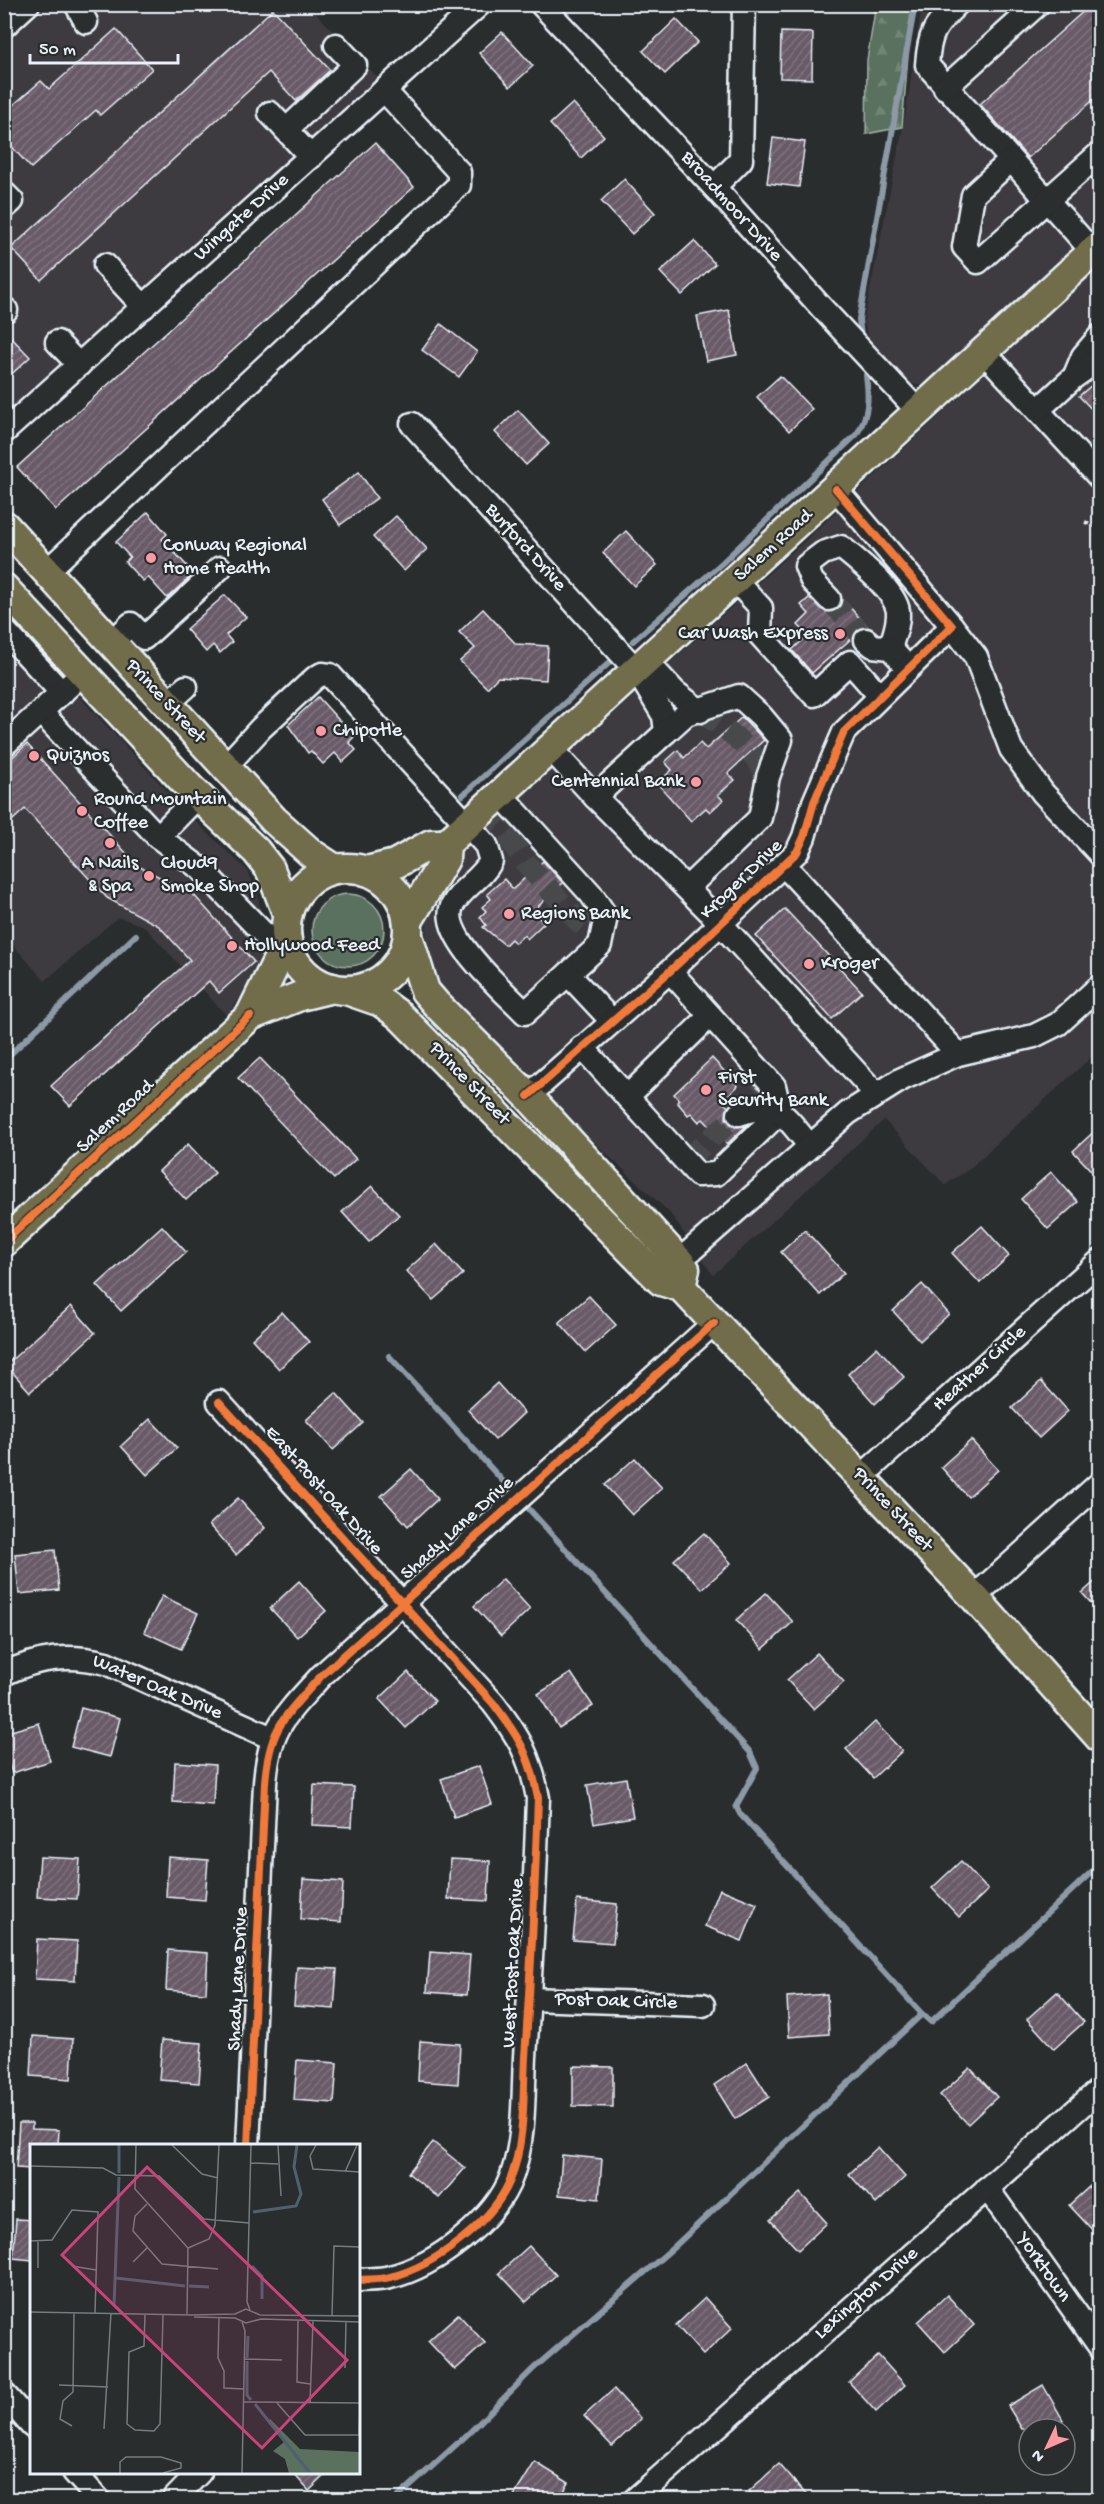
<svg xmlns="http://www.w3.org/2000/svg" width="1104" height="2504" viewBox="0 0 1104 2504" font-family="'Gochi Hand',sans-serif">
	<defs>
		<pattern id="forest-firs" width="22" height="20" patternUnits="userSpaceOnUse" patternTransform="scale(1.5)"><rect width="22" height="20" fill="#5a715e"/><path d="M5 1l3.5 6h-7zM16 11l3.5 6h-7z" fill="#728676"/></pattern>
		<pattern id="building-hatch" width="6" height="6" patternUnits="userSpaceOnUse" patternTransform="scale(1.5)"><rect width="6" height="6" fill="#695a67"/><path d="M-1 1l2-2M0 6l6-6M5 7l2-2" fill="none" stroke="#7e727e"/></pattern>
	</defs>
	<rect width="100%" height="100%" fill="#2a2d2e"/>
	<filter id="ink" filterUnits="userSpaceOnUse"><feTurbulence type="fractalNoise" baseFrequency=".0167" numOctaves="2"/><feDisplacementMap in="SourceGraphic" scale="12" xChannelSelector="R" yChannelSelector="G"/><feConvolveMatrix kernelMatrix="1 2 1 2 8 2 1 2 1" color-interpolation-filters="sRGB"/></filter>
	<g filter="url(#ink)">
		<g fill="#3d3a3f">
			<path d="M5,5H308L382,82L5,420Z"/>
			<path d="M922,5H1099V224L927,381L918,385L902,383L870,350L864,320L905,117Z"/>
			<path d="M1099,267V1050L969,1169L945,1185L884,1120L713,1275L670,1213L556,1107L440,989L430,963L426,934L427,908L449,869L467,846L809,537Z"/>
			<path d="M5,617L194,820L247,870L257,891L265,935L260,975L226,1015L144,926L118,917L45,981L5,936Z"/>
		</g>
		<circle fill="#5a715e" stroke="#a1b1ab" stroke-width="1.5" cx="348" cy="930" r="36"/>
		<path fill="url(#forest-firs)" stroke="#a1b1ab" stroke-width="1.5" d="M876,5H918L910,32L902,127L866,134L867,60Z"/>
		<g fill="none" stroke-linecap="round" stroke-linejoin="round">
			<g stroke="#8c9aa7" stroke-width="6">
				<path d="M861,337L859,319L915,4"/>
				<path d="M633,641L723,562L857,434C869,414 869,398 866,375"/>
				<path d="M463,795L609,663"/>
				<path d="M4,1060L136,935"/>
				<path d="M389,1356L510,1489"/>
				<path d="M528,1508L750,1752L757,1768L736,1806L740,1814L922,2014"/>
				<path d="M395,2500L470,2432L533,2369L674,2247L922,2014L931,2022L1100,1864"/>
			</g>
		</g>
		<g fill="url(#building-hatch)" stroke="#e8f1f8" stroke-width="1.5">
			<path d="M273,9L330,70L296,101L269,72L41,280L11,248Z"/>
			<path d="M1086,9L1100,24V94L1028,158L980,104Z"/>
			<path d="M676,19L698,42L665,74L643,51Z"/>
			<path d="M116,29L152,69L100,115L96,110L31,168L4,138V113L41,81L49,89Z"/>
			<path d="M502,32L533,66L510,87L479,53Z"/>
			<path d="M781,32L813,33L812,79L780,78Z"/>
			<path d="M573,103L604,136L581,158L550,124Z"/>
			<path d="M773,138L805,142L799,187L767,183Z"/>
			<path d="M375,143L414,187L56,510L17,467Z"/>
			<path d="M624,179L655,213L632,234L601,201Z"/>
			<path d="M694,241L715,264L682,295L660,272Z"/>
			<path d="M729,310L737,355L706,361L697,316Z"/>
			<path d="M441,324L477,352L459,377L422,350Z"/>
			<path d="M4,330L30,357L4,381Z"/>
			<path d="M780,376L812,409L789,431L757,397Z"/>
			<path d="M1100,378V418L1079,396Z"/>
			<path d="M518,410L549,444L526,465L495,432Z"/>
			<path d="M359,472L377,498L340,525L322,499Z"/>
			<path d="M148,512L167,534L162,539L188,567L184,571L190,577L167,598L148,577L143,581L137,575L125,562L130,557L116,542Z"/>
			<path d="M396,516L427,549L404,571L373,537Z"/>
			<path d="M626,531L657,565L634,586L603,553Z"/>
			<path d="M225,595L246,617L226,635L232,642L220,653L213,645L206,652L186,629Z"/>
			<path d="M809,598L826,612L838,609L842,599L868,627L856,631L853,637L812,673L792,650L808,635L798,625L809,614L801,605Z"/>
			<path d="M483,609L516,644L548,646L546,680L498,677L487,688L460,661L475,648L459,632Z"/>
			<path d="M318,697L354,737L349,742L356,750L343,762L335,753L323,764L311,751L308,753L288,725Z"/>
			<path d="M742,717L764,740L728,773L735,780L718,795L723,800L710,812L706,808L691,821L657,783L672,770L665,762L678,750L684,758L700,743L706,749Z"/>
			<path d="M27,744L138,866L193,894L254,962L219,993L209,981L70,1106L51,1086L190,960L159,926L107,898L25,809L4,828V765Z"/>
			<path d="M543,861L563,883L533,911L544,923L527,939L524,935L515,943L511,939L505,945L483,927L486,925L480,917L486,911L482,907L491,899L487,894L504,879L513,889Z"/>
			<path d="M785,909L862,992L832,1019L756,936Z"/>
			<path d="M260,1058L356,1159L334,1179L238,1078Z"/>
			<path d="M712,1058L738,1086L722,1101L728,1107L726,1118L735,1127L746,1126L727,1144L703,1119L699,1122L691,1113L688,1115L677,1102L679,1100L674,1094Z"/>
			<path d="M1100,1126V1180L1073,1151Z"/>
			<path d="M188,1144L215,1173L186,1200L159,1171Z"/>
			<path d="M1051,1172L1078,1202L1048,1229L1021,1199Z"/>
			<path d="M372,1186L399,1215L369,1242L342,1212Z"/>
			<path d="M162,1226L186,1252L121,1311L97,1285Z"/>
			<path d="M982,1226L1009,1256L980,1283L952,1253Z"/>
			<path d="M805,1230L844,1273L820,1295L781,1252Z"/>
			<path d="M436,1244L463,1274L433,1300L406,1271Z"/>
			<path d="M922,1284L949,1314L920,1341L893,1311Z"/>
			<path d="M589,1296L616,1325L586,1352L559,1322Z"/>
			<path d="M71,1306L95,1333L30,1392L6,1365Z"/>
			<path d="M282,1312L309,1342L279,1369L252,1339Z"/>
			<path d="M877,1347L904,1377L875,1404L848,1374Z"/>
			<path d="M1041,1381L1068,1411L1039,1438L1012,1408Z"/>
			<path d="M497,1383L524,1413L495,1440L468,1410Z"/>
			<path d="M336,1393L363,1423L333,1450L306,1420Z"/>
			<path d="M150,1419L177,1448L147,1475L121,1446Z"/>
			<path d="M971,1440L998,1470L968,1497L941,1467Z"/>
			<path d="M635,1458L662,1488L632,1515L605,1485Z"/>
			<path d="M411,1469L438,1499L408,1526L381,1496Z"/>
			<path d="M238,1498L265,1528L236,1555L209,1525Z"/>
			<path d="M704,1533L731,1563L702,1589L674,1560Z"/>
			<path d="M55,1550L59,1590L19,1594L15,1554Z"/>
			<path d="M1100,1577V1613L1082,1593Z"/>
			<path d="M503,1579L530,1609L501,1636L474,1606Z"/>
			<path d="M299,1581L326,1611L297,1637L270,1608Z"/>
			<path d="M766,1593L793,1622L763,1649L736,1620Z"/>
			<path d="M162,1596L198,1613L181,1649L144,1632Z"/>
			<path d="M817,1653L844,1682L814,1709L787,1680Z"/>
			<path d="M408,1672L435,1701L406,1728L379,1699Z"/>
			<path d="M571,1673L593,1706L559,1728L538,1694Z"/>
			<path d="M81,1708L120,1718L110,1757L71,1747Z"/>
			<path d="M875,1722L902,1751L873,1778L846,1749Z"/>
			<path d="M39,1723L50,1761L12,1773L4,1749V1733Z"/>
			<path d="M175,1762L215,1765L213,1805L173,1802Z"/>
			<path d="M479,1766L492,1804L454,1817L441,1779Z"/>
			<path d="M626,1778L633,1817L594,1824L587,1785Z"/>
			<path d="M314,1785L354,1787L352,1827L312,1825Z"/>
			<path d="M40,1857L80,1859L77,1899L37,1897Z"/>
			<path d="M168,1857L208,1860L205,1900L166,1897Z"/>
			<path d="M450,1859L490,1861L488,1901L448,1899Z"/>
			<path d="M961,1861L988,1890L959,1917L932,1888Z"/>
			<path d="M303,1879L343,1882L341,1922L301,1919Z"/>
			<path d="M720,1889L757,1904L742,1941L705,1926Z"/>
			<path d="M577,1900L617,1904L613,1943L573,1940Z"/>
			<path d="M37,1939L77,1941L75,1981L35,1979Z"/>
			<path d="M168,1950L208,1953L206,1993L166,1990Z"/>
			<path d="M430,1952L470,1955L467,1995L427,1992Z"/>
			<path d="M297,1967L337,1969L334,2009L294,2006Z"/>
			<path d="M1057,1992L1084,2022L1054,2049L1027,2019Z"/>
			<path d="M827,1994L829,2034L789,2037L787,1997Z"/>
			<path d="M33,2036L73,2039L71,2079L31,2076Z"/>
			<path d="M162,2040L202,2043L199,2083L159,2080Z"/>
			<path d="M420,2041L460,2044L458,2084L418,2081Z"/>
			<path d="M297,2060L337,2063L334,2103L294,2100Z"/>
			<path d="M747,2063L769,2097L735,2119L714,2085Z"/>
			<path d="M573,2066L613,2067V2107L573,2106Z"/>
			<path d="M970,2068L997,2097L968,2124L940,2095Z"/>
			<path d="M19,2123H32V2129L59,2130L58,2145H32V2169L16,2168Z"/>
			<path d="M433,2142L465,2168L439,2198L408,2173Z"/>
			<path d="M878,2147L905,2177L876,2204L849,2174Z"/>
			<path d="M562,2155L602,2159L599,2199L559,2195Z"/>
			<path d="M1100,2177V2238L1069,2205Z"/>
			<path d="M800,2193L827,2223L798,2250L770,2220Z"/>
			<path d="M16,2219L32,2220V2260L13,2258Z"/>
			<path d="M529,2246L556,2275L526,2302L499,2273Z"/>
			<path d="M947,2295L974,2325L945,2352L918,2322Z"/>
			<path d="M705,2298L732,2328L703,2355L676,2325Z"/>
			<path d="M458,2314L485,2343L455,2370L428,2341Z"/>
			<path d="M878,2355L905,2385L876,2412L849,2382Z"/>
			<path d="M1043,2385L1063,2420L1048,2429H1022L1008,2406Z"/>
			<path d="M614,2389L641,2419L612,2446L584,2416Z"/>
			<path d="M535,2462L569,2483L559,2499H512Z"/>
			<path d="M779,2464L810,2499H756L749,2491Z"/>
			<path d="M292,2472H329L309,2491Z"/>
		</g>
		<g fill="none" stroke-linecap="round" stroke-linejoin="round">
			<g stroke="#464a4c" stroke-width="22" stroke-dasharray="22 11" stroke-linecap="butt">
				<path d="M829,599L866,640"/>
				<path d="M700,711C727,729 753,748 768,777"/>
				<path d="M484,810L506,834L529,867L600,945"/>
				<path d="M686,1161L772,1083"/>
			</g>
			<g stroke="#e8f1f8" stroke-width="27">
				<g id="minor">
					<path d="M76,4L86,22"/>
					<path d="M541,4L714,187L820,306L918,411"/>
					<path d="M957,4C934,26 929,34 927,65L1093,252"/>
					<path d="M4,26L28,4"/>
					<path d="M945,88L1038,4"/>
					<path d="M270,113L311,157"/>
					<path d="M286,130L355,65L336,45"/>
					<path d="M1010,161L973,195L964,247L978,262L1100,153"/>
					<path d="M714,187L741,160L744,4"/>
					<path d="M4,193L12,201L4,208"/>
					<path d="M105,265L144,307"/>
					<path d="M4,311L6,310"/>
					<path d="M57,342L79,365"/>
					<path d="M983,351L1100,478"/>
					<path d="M1076,373L1083,356L1100,336"/>
					<path d="M1038,410L1074,377L1098,360"/>
					<path d="M412,424L637,671L664,716L666,732L595,797"/>
					<path d="M4,432L480,4"/>
					<path d="M46,572L459,185V172L384,90"/>
					<path d="M736,581L761,608L760,635L814,695L850,662L880,696"/>
					<path d="M829,599L812,581L806,566L823,553L841,547C857,560 895,590 898,611C899,624 894,635 890,648"/>
					<path d="M952,626L976,657L1011,749L1043,793L1100,854"/>
					<path d="M4,630L62,693"/>
					<path d="M866,640L873,646L890,648L900,659"/>
					<path d="M111,643L131,624L144,638L220,568"/>
					<path d="M647,662L675,692L700,711"/>
					<path d="M167,704L186,687"/>
					<path d="M41,712L158,837L198,796"/>
					<path d="M666,732L686,714L739,696L761,716L781,740L768,777L760,818L687,888"/>
					<path d="M4,745L83,673"/>
					<path d="M551,749L595,797L710,912L876,1094"/>
					<path d="M225,767L261,728L315,678L322,674L330,675L486,845L491,861C482,879 461,888 452,906C439,936 505,992 525,1013L600,945L606,916L591,894L501,795"/>
					<path d="M158,837L201,869L265,935L286,936"/>
					<path d="M784,865L958,1054"/>
					<path d="M670,971L774,1086L780,1112"/>
					<path d="M568,974L611,1020"/>
					<path d="M582,1047L698,1175L716,1174L780,1112"/>
					<path d="M528,1096L670,971L797,852L804,837L814,802L844,732L952,626L836,489"/>
					<path d="M627,1097L710,1016"/>
					<path d="M739,1114C781,1100 785,1117 810,1146"/>
					<path d="M679,1261L848,1113L902,1079L958,1054L1034,1036L1058,1024L1100,986"/>
					<path d="M219,1402L493,1703C519,1737 530,1755 538,1798C535,1884 531,1971 525,2057C523,2096 525,2138 512,2175C497,2219 435,2267 390,2277C380,2280 369,2279 358,2280"/>
					<path d="M861,1477L1100,1261"/>
					<path d="M974,1597L1100,1483"/>
					<path d="M4,1674C38,1657 70,1654 106,1663L272,1738"/>
					<path d="M529,1999L703,2005"/>
					<path d="M248,2146L265,1783C269,1727 286,1715 321,1676L714,1323"/>
					<path d="M987,2188L1100,2347"/>
					<path d="M4,2394L32,2426"/>
					<path d="M74,2472L99,2500"/>
					<path d="M173,2500L200,2472"/>
					<path d="M634,2500L1100,2089"/>
				</g>
			</g>
			<g stroke="#e8f1f8" stroke-width="33">
				<g id="major">
					<path d="M4,525L274,820L312,854L335,869"/>
					<path d="M4,588L192,790L256,851L270,869L287,913"/>
					<circle cx="347" cy="929" r="61"/>
					<path d="M366,871L395,864L431,844H446"/>
					<path d="M408,921L445,859L446,844L1100,245"/>
					<path d="M408,936L425,991L437,1005L528,1096L679,1261L685,1269L681,1287"/>
					<path d="M352,992L381,1002L399,1015L661,1281L681,1287L974,1597L1100,1738"/>
					<path d="M250,1016L300,996L333,988"/>
					<path d="M4,1242L250,1016L287,941"/>
				</g>
			</g>
			<g stroke="#e8f1f8" stroke-width="4" stroke-dasharray="4.5 4.5" stroke-linecap="butt">
				<path d="M1095,512L1100,514"/>
				<path d="M1085,522L1100,528"/>
				<path d="M1095,534L1100,536"/>
			</g>
			<use href="#minor" stroke="#2a2d2e" stroke-width="22"/>
			<use href="#major" stroke="#716d4b" stroke-width="28"/>
			<g stroke="#2a2d2e" stroke-width="11">
				<g id="cycleway">
					<path d="M528,1096L670,971L797,852L804,837L814,802L844,732L952,626L836,489"/>
					<path d="M4,1242L250,1016"/>
					<path d="M219,1402L493,1703C519,1737 530,1755 538,1798C535,1884 531,1971 525,2057C523,2096 525,2138 512,2175C497,2219 435,2267 390,2277C380,2280 369,2279 358,2280"/>
					<path d="M248,2146L265,1783C269,1727 286,1715 321,1676L714,1323"/>
				</g>
			</g>
			<use href="#cycleway" stroke="#f17a3a" stroke-width="8"/>
		</g>
	</g>
	<g fill="#ff9aa2" stroke="#2a2d2e" stroke-width="2">
		<circle cx="151" cy="558" r="6"/>
		<circle cx="840" cy="634" r="6"/>
		<circle cx="321" cy="731" r="6"/>
		<circle cx="34" cy="756" r="6"/>
		<circle cx="696" cy="782" r="6"/>
		<circle cx="82" cy="811" r="6"/>
		<circle cx="110" cy="843" r="6"/>
		<circle cx="149" cy="876" r="6"/>
		<circle cx="509" cy="914" r="6"/>
		<circle cx="232" cy="946" r="6"/>
		<circle cx="809" cy="964" r="6"/>
		<circle cx="706" cy="1090" r="6"/>
	</g>
	<g text-anchor="middle" dominant-baseline="central" stroke-width="4.5" stroke-linejoin="round" paint-order="stroke">
		<g font-size="20" fill="#e8f1f8" stroke="#2a2d2e">
			<text transform="translate(731 207) rotate(48)">Broadmoor Drive</text>
			<text transform="translate(242 218) rotate(-42)">Wingate Drive</text>
			<text transform="translate(774 546) rotate(-42)">Salem Road</text>
			<text transform="translate(525 548) rotate(48)">Burford Drive</text>
			<text transform="translate(165 702) rotate(47)">Prince Street</text>
			<text transform="translate(742 880) rotate(-44)">Kroger Drive</text>
			<text transform="translate(469 1084) rotate(46)">Prince Street</text>
			<text transform="translate(116 1117) rotate(-43)">Salem Road</text>
			<text transform="translate(980 1369) rotate(-42)">Heather Circle</text>
			<text transform="translate(323 1491) rotate(48)">East Post Oak Drive</text>
			<text transform="translate(892 1510) rotate(47)">Prince Street</text>
			<text transform="translate(458 1529) rotate(-42)">Shady Lane Drive</text>
			<text transform="translate(157 1688) rotate(23)">Water Oak Drive</text>
			<text transform="translate(514 1963) rotate(-87)">West Post Oak Drive</text>
			<text transform="translate(239 1979) rotate(-87)">Shady Lane Drive</text>
			<text transform="translate(616 2002) rotate(2)">Post Oak Circle</text>
			<text transform="translate(1043 2268) rotate(55)">Yorktown</text>
			<text transform="translate(867 2294) rotate(-41)">Lexington Drive</text>
		</g>
		<g font-size="20" fill="#e8f1f8" stroke="#2a2d2e" text-anchor="start">
			<text x="163" y="546">Conway Regional<tspan x="163" dy="23">Home Health</tspan></text>
			<text x="828" y="634" text-anchor="end">Car Wash Express</text>
			<text x="333" y="731">Chipotle</text>
			<text x="46" y="756">Quiznos</text>
			<text x="684" y="782" text-anchor="end">Centennial Bank</text>
			<text x="94" y="800">Round Mountain<tspan x="94" dy="23">Coffee</tspan></text>
			<text x="110" y="864" text-anchor="middle">A Nails<tspan x="110" dy="23">&amp; Spa</tspan></text>
			<text x="161" y="864">Cloud9<tspan x="161" dy="23">Smoke Shop</tspan></text>
			<text x="521" y="914">Regions Bank</text>
			<text x="244" y="946">Hollywood Feed</text>
			<text x="821" y="964">Kroger</text>
			<text x="718" y="1078">First<tspan x="718" dy="23">Security Bank</tspan></text>
		</g>
	</g>
	<g transform="translate(30 2144)">
		<rect width="330" height="330" fill="#2a2d2e"/>
		<path d="M240,275L270,305L330,308V329H259L255,315L243,307L254,298L238,278Z" fill="#5a715e"/>
		<path fill="none" stroke="#4f6071" stroke-width="3" d="M89,29V1M223,68L266,62L271,50L264,23L267,1M222,122L232,132V155M86,134L155,142M159,142L179,143M84,162L89,33M217,214L218,192M217,217V251L221,256M225,260L280,329"/>
		<path fill="none" stroke="#767b7f" stroke-width="1.5" d="M106,1L105,45L158,104L157,170M142,1L172,30L188,34M248,1L251,52M286,1L280,12L283,25L330,28M221,19L248,20M0,22L73,24L86,31L129,32L174,75L219,79M315,28L327,1M117,60L105,72L103,87L132,120L188,125M0,97L22,96L42,66L68,68L65,169M158,104L179,95L185,81L189,1M103,118L117,104M42,122L66,126M8,124V97M220,166L217,158L221,1M0,168L162,171L205,170L216,165L230,171L330,172M115,171L114,202L99,208L97,280L105,286L124,287L130,280L133,171M302,172L304,102L330,103M164,173L205,174L216,179L231,175L330,178M189,174L188,214L194,227V244L214,245M268,176L267,238L280,240M0,192V241M215,215L252,216M315,224L316,177M29,241L78,243M214,258L330,259M247,259L275,291H330M280,259L283,177M42,282L30,275L33,257L43,248L44,169M74,285L81,169M329,291L330,264M90,329V318L96,313H131L151,319V324L133,329M212,329L215,187L212,178"/>
		<path fill="#ca437a" fill-opacity="0.15" stroke="#ca437a" stroke-width="3" d="M117,23L317,216L232,304L32,111Z"/>
		<rect width="330" height="330" fill="none" stroke="#e8f1f8" stroke-width="3"/>
	</g>
	<rect width="1104" height="2504" fill="none" stroke="#2a2d2e" stroke-width="24"/>
	<rect x="12" y="12" width="1080" height="2480" fill="none" stroke="#e8f1f8" stroke-width="2" filter="url(#ink)"/>
	<g transform="translate(1047 2447) rotate(226)"><circle r="28" fill="#2a2d2e" stroke="#767b7f" stroke-width="1.5"/>
	<path d="M0-4.5L10 22L0 15L-10 22Z" fill="#ff9aa2"/>
	<text y="-9" font-size="16" font-weight="bold" text-anchor="middle" fill="#e8f1f8">N</text>
	</g>
	<path d="M30 54v9h148v-9" fill="none" stroke="#e8f1f8" stroke-width="3"/>
	<text x="39" y="54" font-size="18" fill="#e8f1f8" stroke="#2a2d2e" stroke-width="4.5" paint-order="stroke">50 m</text>
</svg>
